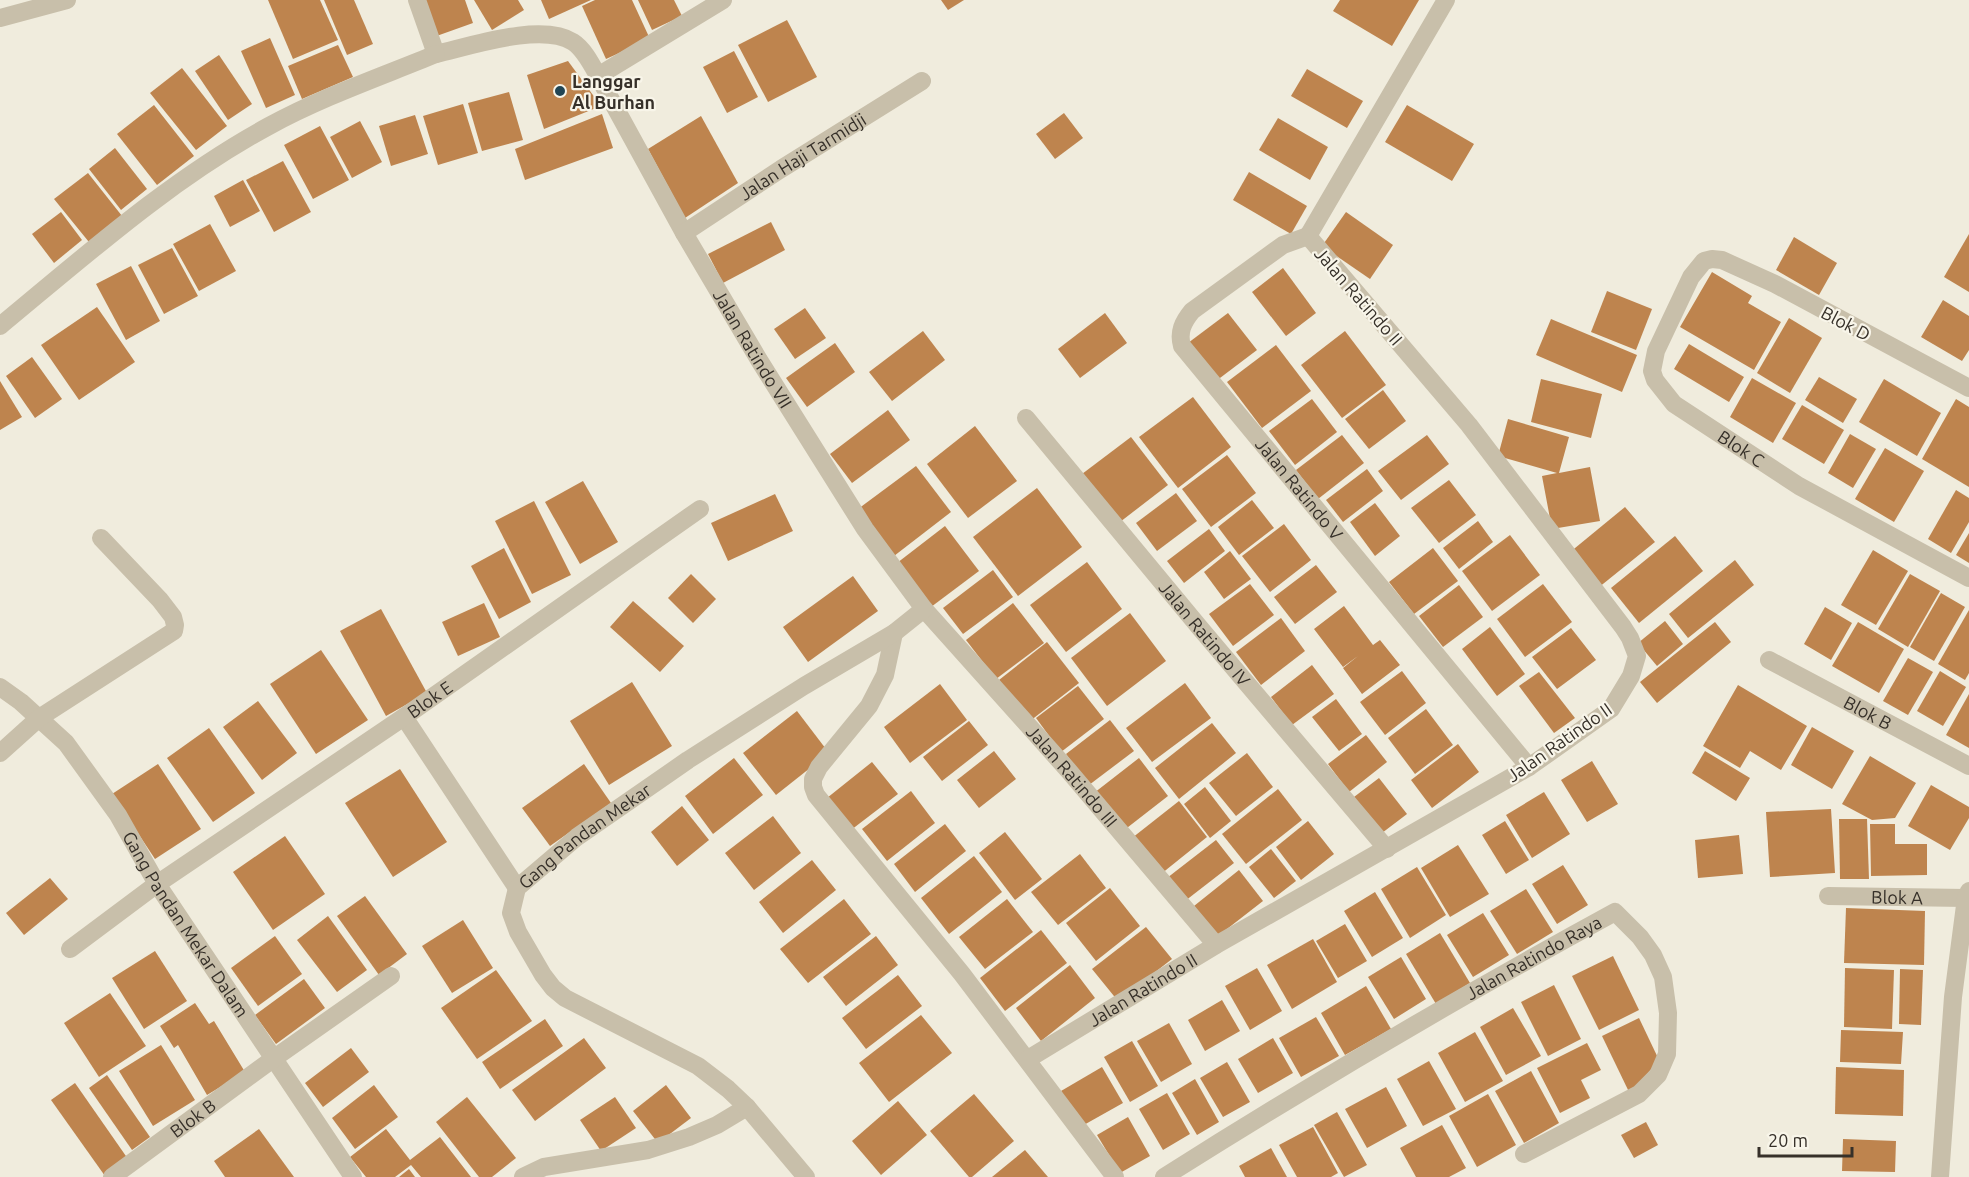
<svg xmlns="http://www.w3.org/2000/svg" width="1969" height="1177" viewBox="0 0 1969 1177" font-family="Ubuntu,sans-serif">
	<rect width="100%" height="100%" fill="#f0ecdd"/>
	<g fill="#be844e">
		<path d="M268,0H320L338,40L293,59Z"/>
		<path d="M324,0H354L373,44L347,55Z"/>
		<path d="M417,0H465L473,23L431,38Z"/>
		<path d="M474,0H518L524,10L492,30Z"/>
		<path d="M541,0H591L549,19Z"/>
		<path d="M595,0H632L650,39L606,59L582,6Z"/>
		<path d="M638,0H674L682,16L652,30Z"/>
		<path d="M941,0H964L948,10Z"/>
		<path d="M1340,0H1419L1392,46L1333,11Z"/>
		<path d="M787,20L817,77L768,102L738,45Z"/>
		<path d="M270,38L295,95L266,108L241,51Z"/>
		<path d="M338,45L353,77L302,99L288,66Z"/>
		<path d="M734,51L758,97L727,113L703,67Z"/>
		<path d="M219,55L252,104L228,120L195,71Z"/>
		<path d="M568,61L601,106L544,129L527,75Z"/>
		<path d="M182,68L227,126L196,150L150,93Z"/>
		<path d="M1307,69L1363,101L1347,128L1291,96Z"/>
		<path d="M509,92L523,140L482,151L468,103Z"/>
		<path d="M463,104L478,153L438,165L423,116Z"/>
		<path d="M154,105L194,156L157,185L117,134Z"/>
		<path d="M1407,105L1474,144L1452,181L1385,142Z"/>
		<path d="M1064,113L1083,138L1055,159L1036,134Z"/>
		<path d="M602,114L613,148L525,180L515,149Z"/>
		<path d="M415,115L428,154L391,166L379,126Z"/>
		<path d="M701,116L738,183L685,218L648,149Z"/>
		<path d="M1278,118L1328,147L1310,180L1259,150Z"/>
		<path d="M360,121L382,162L352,178L330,137Z"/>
		<path d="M320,126L349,180L313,199L284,145Z"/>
		<path d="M115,148L147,189L121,210L89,169Z"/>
		<path d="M283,161L311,212L274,232L246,180Z"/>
		<path d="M1249,172L1307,206L1291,234L1233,200Z"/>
		<path d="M88,173L126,221L93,247L54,199Z"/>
		<path d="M243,180L260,211L230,227L214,196Z"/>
		<path d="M61,212L82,240L54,263L32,234Z"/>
		<path d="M1346,212L1393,245L1370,279L1322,246Z"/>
		<path d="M771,222L785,250L723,283L708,254Z"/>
		<path d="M210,224L236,271L199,291L173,244Z"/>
		<path d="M1969,234V292L1944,277Z"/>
		<path d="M1794,237L1837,263L1819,295L1776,270Z"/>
		<path d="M172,248L198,296L164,314L138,265Z"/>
		<path d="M131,266L160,321L126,340L96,284Z"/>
		<path d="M1283,268L1316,313L1286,336L1252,292Z"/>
		<path d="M1712,272L1752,296L1748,303L1781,322L1754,370L1680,327Z"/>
		<path d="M1607,291L1652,309L1636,350L1591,332Z"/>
		<path d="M1943,300L1969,316V350L1962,361L1921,337Z"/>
		<path d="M97,307L135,362L79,400L41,345Z"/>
		<path d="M805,308L826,338L795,359L774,329Z"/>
		<path d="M1105,313L1127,343L1080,378L1058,349Z"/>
		<path d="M1228,313L1257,350L1216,381L1188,343Z"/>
		<path d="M1789,318L1822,338L1790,393L1757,373Z"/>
		<path d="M1551,319L1637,355L1622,392L1536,355Z"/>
		<path d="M923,331L945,360L892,401L869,372Z"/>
		<path d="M1345,331L1386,385L1342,418L1301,365Z"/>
		<path d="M835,343L855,372L807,407L786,378Z"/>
		<path d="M1689,344L1744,377L1729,402L1674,369Z"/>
		<path d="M1276,345L1311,391L1262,428L1227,382Z"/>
		<path d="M32,357L62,399L35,418L6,376Z"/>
		<path d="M1819,377L1857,399L1843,423L1805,400Z"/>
		<path d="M1752,378L1796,403L1773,443L1730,417Z"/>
		<path d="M1541,379L1602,394L1591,438L1531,422Z"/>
		<path d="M1884,379L1941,413L1917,456L1859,422Z"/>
		<path d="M0,381L22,417L0,430Z"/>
		<path d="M1383,390L1406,421L1369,449L1345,419Z"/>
		<path d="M1193,397L1231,447L1178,488L1139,437Z"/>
		<path d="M1312,399L1337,432L1295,465L1269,431Z"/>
		<path d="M1956,399L1969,407V487L1922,459Z"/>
		<path d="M1802,405L1844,430L1824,464L1782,439Z"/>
		<path d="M888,410L910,440L852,483L830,454Z"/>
		<path d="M1508,419L1569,437L1559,473L1590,467L1600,521L1552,529L1542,476L1557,473L1498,456Z"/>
		<path d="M975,426L1017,481L968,518L927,464Z"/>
		<path d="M1850,434L1876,449L1853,488L1828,473Z"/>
		<path d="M1342,435L1364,463L1318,499L1296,470Z"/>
		<path d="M1427,435L1449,464L1401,500L1378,471Z"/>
		<path d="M1131,437L1168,485L1120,522L1082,474Z"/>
		<path d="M1885,448L1924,471L1894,522L1855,499Z"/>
		<path d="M1227,455L1256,493L1211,527L1182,489Z"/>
		<path d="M916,466L951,512L894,556L858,509Z"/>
		<path d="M1367,469L1383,491L1343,522L1326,500Z"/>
		<path d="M1449,480L1476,515L1439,543L1411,508Z"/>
		<path d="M583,481L618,542L580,564L545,502Z"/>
		<path d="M1037,488L1082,547L1018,596L973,537Z"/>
		<path d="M1956,490L1969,498V522L1951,553L1928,539Z"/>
		<path d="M1176,493L1197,521L1157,551L1136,523Z"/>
		<path d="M775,494L793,531L728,561L711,523Z"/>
		<path d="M1252,500L1274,528L1239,555L1218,527Z"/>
		<path d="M534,501L571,575L532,594L495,521Z"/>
		<path d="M1375,503L1400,536L1375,556L1350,522Z"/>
		<path d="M1625,507L1655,542L1598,588L1569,553Z"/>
		<path d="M1478,521L1493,542L1459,569L1443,548Z"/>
		<path d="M1284,524L1311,560L1270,592L1242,556Z"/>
		<path d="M945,526L979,571L931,607L897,563Z"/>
		<path d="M1209,529L1225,551L1184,583L1167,561Z"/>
		<path d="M1969,533V563L1956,555Z"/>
		<path d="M1510,535L1540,575L1492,611L1462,571Z"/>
		<path d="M1675,536L1703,571L1639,623L1611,588Z"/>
		<path d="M504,548L531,602L499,619L471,566Z"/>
		<path d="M1433,548L1458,581L1414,614L1389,582Z"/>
		<path d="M1873,550L1908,571L1876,625L1841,605Z"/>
		<path d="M1230,551L1251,579L1224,599L1204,572Z"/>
		<path d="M1735,560L1754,585L1688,638L1669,614Z"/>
		<path d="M1087,562L1122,609L1066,652L1030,605Z"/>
		<path d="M1316,565L1337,592L1295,624L1274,597Z"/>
		<path d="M993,570L1013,597L963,634L943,608Z"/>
		<path d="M691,574L716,599L693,623L668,598Z"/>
		<path d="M1910,574L1940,591L1908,647L1878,629Z"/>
		<path d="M853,576L878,611L808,662L783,627Z"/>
		<path d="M1250,584L1274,615L1233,646L1209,614Z"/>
		<path d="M1543,584L1572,622L1525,657L1497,619Z"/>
		<path d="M1459,585L1483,617L1443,647L1419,616Z"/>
		<path d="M1941,593L1965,607L1934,661L1910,647Z"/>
		<path d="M633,601L684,646L660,672L610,627Z"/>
		<path d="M484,603L500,637L458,656L442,622Z"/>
		<path d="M1013,603L1044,643L996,679L966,640Z"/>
		<path d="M1344,606L1373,645L1380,640L1400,665L1362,694L1343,668L1358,656L1343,667L1314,629Z"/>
		<path d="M1825,607L1852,623L1831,660L1804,644Z"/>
		<path d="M381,609L427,693L386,716L340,631Z"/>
		<path d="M1969,610V673L1965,680L1938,664Z"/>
		<path d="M1130,613L1166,661L1107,706L1071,658Z"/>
		<path d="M1281,618L1305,651L1261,685L1236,652Z"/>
		<path d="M1665,621L1683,644L1657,666L1638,643Z"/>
		<path d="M1715,622L1731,642L1657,703L1640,682Z"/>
		<path d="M1858,622L1904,649L1879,693L1832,666Z"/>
		<path d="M1490,627L1525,674L1497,696L1462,649Z"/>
		<path d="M1571,628L1596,660L1557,689L1532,657Z"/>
		<path d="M1047,642L1079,683L1030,721L999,680Z"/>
		<path d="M321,650L368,720L316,754L270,684Z"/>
		<path d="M1908,658L1933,672L1908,715L1883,701Z"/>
		<path d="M1312,665L1334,694L1292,725L1271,697Z"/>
		<path d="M1402,671L1426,703L1385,735L1360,702Z"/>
		<path d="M1940,671L1966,687L1943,726L1917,711Z"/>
		<path d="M1539,672L1575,718L1554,733L1519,686Z"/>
		<path d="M632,682L672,746L609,785L570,721Z"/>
		<path d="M1185,683L1211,718L1152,762L1126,728Z"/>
		<path d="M940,684L967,720L910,763L884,727Z"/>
		<path d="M1738,685L1807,726L1781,770L1750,751L1740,768L1703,746Z"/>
		<path d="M1078,686L1104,719L1061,752L1036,718Z"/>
		<path d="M1969,694V748L1946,735Z"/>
		<path d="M1336,699L1362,734L1339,751L1312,717Z"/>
		<path d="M258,701L297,753L262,780L223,727Z"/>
		<path d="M1426,709L1453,745L1415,774L1388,738Z"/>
		<path d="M797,711L829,753L776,795L743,753Z"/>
		<path d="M1110,720L1134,751L1089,785L1066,754Z"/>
		<path d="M969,721L988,745L942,781L923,757Z"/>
		<path d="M1212,723L1236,753L1179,799L1155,768Z"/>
		<path d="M1812,727L1854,751L1832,789L1791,765Z"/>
		<path d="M209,728L255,793L213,822L167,758Z"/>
		<path d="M1366,735L1387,762L1349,792L1328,764Z"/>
		<path d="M1458,744L1479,772L1432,808L1411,780Z"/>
		<path d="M994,751L1016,779L979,808L957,780Z"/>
		<path d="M1705,751L1750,778L1736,801L1692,773Z"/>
		<path d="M1247,753L1273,787L1236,816L1209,783Z"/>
		<path d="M1870,756L1916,783L1895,818L1872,820L1842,804Z"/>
		<path d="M734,758L763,795L713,834L685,796Z"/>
		<path d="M1139,758L1168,796L1123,831L1094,793Z"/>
		<path d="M1592,761L1618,804L1587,822L1561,780Z"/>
		<path d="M872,762L898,794L851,830L827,798Z"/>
		<path d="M158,764L201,829L155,859L112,794Z"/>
		<path d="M584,764L611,803L550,846L522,808Z"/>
		<path d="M400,769L447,842L393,877L345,803Z"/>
		<path d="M1379,778L1407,814L1382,833L1354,797Z"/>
		<path d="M1931,785L1969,807V818L1950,850L1908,826Z"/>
		<path d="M1205,787L1231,821L1210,838L1184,804Z"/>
		<path d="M1278,789L1302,820L1246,864L1222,834Z"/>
		<path d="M911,791L935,823L887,861L862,829Z"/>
		<path d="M1544,792L1570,834L1532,858L1506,815Z"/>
		<path d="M1179,801L1207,837L1161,874L1132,838Z"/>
		<path d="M682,806L709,840L677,866L651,832Z"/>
		<path d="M1831,809L1835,873L1770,877L1766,812Z"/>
		<path d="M773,816L801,853L754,890L725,853Z"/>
		<path d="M1839,819H1867L1869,879H1840Z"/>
		<path d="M1308,821L1334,854L1301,880L1276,847Z"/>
		<path d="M1505,821L1529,860L1506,874L1482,835Z"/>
		<path d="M945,824L966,851L915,892L894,864Z"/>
		<path d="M1870,824H1895V844H1927V875L1871,876Z"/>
		<path d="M1005,832L1042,879L1015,900L979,853Z"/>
		<path d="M1739,835L1743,874L1698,878L1695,840Z"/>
		<path d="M285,836L325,894L273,930L233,872Z"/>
		<path d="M1216,840L1234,863L1185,901L1167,878Z"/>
		<path d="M1458,845L1489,894L1450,917L1421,868Z"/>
		<path d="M1271,849L1296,881L1274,898L1249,867Z"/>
		<path d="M1080,854L1106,888L1058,925L1031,892Z"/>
		<path d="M974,856L1002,892L949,934L921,898Z"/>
		<path d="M812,860L836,890L783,933L759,902Z"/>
		<path d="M1563,865L1588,905L1557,924L1532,884Z"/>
		<path d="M1417,867L1446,915L1410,938L1381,889Z"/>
		<path d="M1239,870L1263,901L1218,936L1194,906Z"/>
		<path d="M50,878L68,899L24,935L6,913Z"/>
		<path d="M1110,888L1140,926L1096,961L1066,923Z"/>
		<path d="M1526,889L1553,932L1517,954L1490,911Z"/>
		<path d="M1375,892L1403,938L1372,957L1344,911Z"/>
		<path d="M365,896L407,954L379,975L337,916Z"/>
		<path d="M844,899L871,934L808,983L780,949Z"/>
		<path d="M1007,899L1033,932L985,969L959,937Z"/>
		<path d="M1846,908L1925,911L1924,965L1844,963Z"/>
		<path d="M1483,913L1509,955L1473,977L1447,935Z"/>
		<path d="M328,916L367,970L337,992L297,940Z"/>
		<path d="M463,920L493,968L452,993L422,946Z"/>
		<path d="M1345,924L1367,961L1338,978L1316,941Z"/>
		<path d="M1146,927L1172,959L1118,1001L1092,969Z"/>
		<path d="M1041,930L1067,963L1005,1011L980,978Z"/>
		<path d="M1440,933L1470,983L1436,1004L1406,954Z"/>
		<path d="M275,936L302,974L258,1006L231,968Z"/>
		<path d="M876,936L898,965L846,1006L823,977Z"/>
		<path d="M1313,939L1337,982L1292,1009L1267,965Z"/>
		<path d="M155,951L187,1001L144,1029L112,978Z"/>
		<path d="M1613,956L1639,1010L1599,1030L1572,976Z"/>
		<path d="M1401,957L1426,999L1394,1019L1368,977Z"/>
		<path d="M1070,965L1095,998L1041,1041L1016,1008Z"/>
		<path d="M1257,968L1282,1011L1250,1030L1225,986Z"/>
		<path d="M1845,968L1894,970L1892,1029L1844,1027Z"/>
		<path d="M1900,969L1923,970L1921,1025L1899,1024Z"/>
		<path d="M496,970L532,1021L477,1059L441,1008Z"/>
		<path d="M898,975L922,1006L866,1049L842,1018Z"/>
		<path d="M304,979L325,1008L276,1044L255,1015Z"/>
		<path d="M1554,985L1581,1039L1548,1056L1521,1002Z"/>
		<path d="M1366,986L1391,1029L1345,1055L1321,1013Z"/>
		<path d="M110,993L146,1046L99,1077L64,1023Z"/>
		<path d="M1222,1000L1240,1031L1205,1051L1188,1020Z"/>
		<path d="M195,1003L209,1024L214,1021L245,1072L207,1095L178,1045L174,1048L160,1026Z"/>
		<path d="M1513,1008L1541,1056L1506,1075L1480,1027Z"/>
		<path d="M921,1015L952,1053L889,1102L859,1063Z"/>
		<path d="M1316,1017L1339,1056L1301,1077L1279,1038Z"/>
		<path d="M1639,1018L1659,1060L1630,1094L1602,1036Z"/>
		<path d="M545,1019L563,1046L500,1089L482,1062Z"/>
		<path d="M1169,1023L1192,1064L1161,1082L1137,1041Z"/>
		<path d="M1841,1030L1903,1032L1901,1064L1840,1062Z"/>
		<path d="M1475,1032L1503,1081L1465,1102L1438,1053Z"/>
		<path d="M584,1038L606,1068L535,1121L512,1090Z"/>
		<path d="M1273,1038L1293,1073L1258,1093L1238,1059Z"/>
		<path d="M1132,1041L1158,1086L1130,1102L1104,1057Z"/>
		<path d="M1587,1043L1601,1070L1581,1080L1590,1098L1560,1113L1537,1068Z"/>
		<path d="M161,1045L195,1100L153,1126L119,1071Z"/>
		<path d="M351,1048L369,1072L323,1107L305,1083Z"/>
		<path d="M1429,1061L1456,1109L1423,1126L1397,1079Z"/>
		<path d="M1227,1062L1250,1102L1223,1117L1200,1078Z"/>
		<path d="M1102,1067L1123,1103L1082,1126L1061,1091Z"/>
		<path d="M1836,1067L1904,1070L1903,1116L1835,1114Z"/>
		<path d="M1531,1071L1559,1123L1524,1143L1495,1091Z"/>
		<path d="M107,1075L150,1137L132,1150L89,1088Z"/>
		<path d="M1195,1079L1219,1122L1197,1135L1172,1093Z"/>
		<path d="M75,1083L128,1159L105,1176L51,1100Z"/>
		<path d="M374,1085L398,1117L355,1149L332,1118Z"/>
		<path d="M666,1085L691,1118L658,1143L633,1111Z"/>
		<path d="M1386,1087L1407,1126L1367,1148L1345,1109Z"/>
		<path d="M1167,1093L1190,1134L1163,1150L1139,1109Z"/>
		<path d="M974,1094L1014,1141L972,1177H969L930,1131Z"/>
		<path d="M1488,1094L1516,1145L1477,1167L1449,1116Z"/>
		<path d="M467,1097L516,1158L492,1177H479L436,1122Z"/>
		<path d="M615,1097L636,1128L601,1151L580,1120Z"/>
		<path d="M898,1101L927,1135L881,1175L852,1141Z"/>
		<path d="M1337,1112L1367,1165L1344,1177L1314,1125Z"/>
		<path d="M1128,1117L1150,1156L1120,1173L1097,1135Z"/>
		<path d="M1646,1122L1658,1145L1634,1158L1621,1135Z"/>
		<path d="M1442,1125L1466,1168L1449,1177H1416L1400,1148Z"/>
		<path d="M1313,1127L1338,1173L1331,1177H1297L1279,1145Z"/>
		<path d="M259,1129L294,1177H225L214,1161Z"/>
		<path d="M386,1129L410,1160L440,1137L471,1177H421L411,1165L395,1177H366L350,1157Z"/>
		<path d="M1843,1139L1896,1141L1895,1172L1842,1171Z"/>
		<path d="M1271,1148L1287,1177H1245L1239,1166Z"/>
		<path d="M1025,1150L1048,1177H992Z"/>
		<path d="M409,1169L415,1177H399Z"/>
	</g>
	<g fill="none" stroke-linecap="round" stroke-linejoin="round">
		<g stroke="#c8bfaa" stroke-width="18">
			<path id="s1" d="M417,0L436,54C471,46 542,22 573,42C584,49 592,65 598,76L684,233L759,360L865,529L924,609L1068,770L1216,945"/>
			<path d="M0,18L67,0"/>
			<path d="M598,76L723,0"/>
			<path id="s2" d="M684,233L781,169L922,81"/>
			<path id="s3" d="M1308,236L1283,245L1192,311C1183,322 1178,332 1182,346L1529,767"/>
			<path d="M1308,236L1446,0"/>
			<path d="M0,326C86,255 171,179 269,126C322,97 380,77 436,54"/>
			<path id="s4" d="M1969,388L1775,284L1722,260L1712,259L1704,261L1691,277L1656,351L1652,371L1655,380L1674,404L1799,486L1969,578"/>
			<path id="s5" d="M1026,418L1200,628L1387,849"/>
			<path d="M894,633L885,675L869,706L819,767L813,779V787L816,795L962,974L1115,1177"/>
			<path id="s6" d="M1769,660L1969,766"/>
			<path id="s7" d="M0,687L21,702L66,743L118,815L157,884L353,1177"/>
			<path d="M404,717L517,888"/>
			<path d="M0,753L39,718L174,631L175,625L173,617L160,600L101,538"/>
			<path id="s8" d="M1828,896L1966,898"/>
			<path id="s9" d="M70,949L157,884L404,717L700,509"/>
			<path id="s10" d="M1028,1059L1216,945L1529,767L1611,709L1631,676L1637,656L1630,638L1623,627L1469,425L1308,236"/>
			<path id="s11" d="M112,1177L273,1059L391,976"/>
			<path d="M523,1177L544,1167L648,1150L689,1137L717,1125L747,1107"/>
			<path id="s12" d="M806,1177L747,1107L728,1089L698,1066L565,998L553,988L543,975L518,932L511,913L517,888L577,837L688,760L804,686L894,633L924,609"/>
			<path id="s13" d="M1164,1177C1311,1084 1461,996 1615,912L1640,937L1653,955L1663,977L1668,1013L1667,1054L1658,1075L1639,1094L1524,1154"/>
			<path d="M1940,1177L1953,997L1966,898L1969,891"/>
		</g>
	</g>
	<circle fill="#214554" stroke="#f8f5e9" stroke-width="2" cx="560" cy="91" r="6"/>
	<g text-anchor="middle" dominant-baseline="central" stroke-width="4.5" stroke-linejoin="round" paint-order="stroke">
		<g font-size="18" font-weight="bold" fill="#363029" stroke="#f8f5e9" text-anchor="start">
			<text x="572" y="81">Langgar<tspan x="572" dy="21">Al Burhan</tspan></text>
		</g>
		<g font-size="18" fill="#363029" stroke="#f8f5e9">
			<text stroke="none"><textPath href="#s2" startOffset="141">Jalan Haji Tarmidji</textPath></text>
			<text transform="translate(1359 296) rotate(49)">Jalan Ratindo II</text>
			<text transform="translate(1846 323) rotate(28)">Blok D</text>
			<text stroke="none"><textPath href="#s1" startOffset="554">Jalan Ratindo VII</textPath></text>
			<text stroke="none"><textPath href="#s4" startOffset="540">Blok C</textPath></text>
			<text stroke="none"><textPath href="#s3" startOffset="362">Jalan Ratindo V</textPath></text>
			<text stroke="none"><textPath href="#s5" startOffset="280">Jalan Ratindo IV</textPath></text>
			<text stroke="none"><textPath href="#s9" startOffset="438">Blok E</textPath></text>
			<text stroke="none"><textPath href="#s6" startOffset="112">Blok B</textPath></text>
			<text transform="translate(1559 742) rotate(-35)">Jalan Ratindo II</text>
			<text stroke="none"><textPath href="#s1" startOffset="1089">Jalan Ratindo III</textPath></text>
			<text stroke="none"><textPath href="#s12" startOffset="518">Gang Pandan Mekar</textPath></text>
			<text stroke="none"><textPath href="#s8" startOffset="69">Blok A</textPath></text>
			<text stroke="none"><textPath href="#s7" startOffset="304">Gang Pandan Mekar Dalam</textPath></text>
			<text stroke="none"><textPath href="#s13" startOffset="430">Jalan Ratindo Raya</textPath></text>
			<text stroke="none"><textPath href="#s10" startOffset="134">Jalan Ratindo II</textPath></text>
			<text stroke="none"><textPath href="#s11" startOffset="100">Blok B</textPath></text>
		</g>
	</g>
	<path d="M1759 1147v9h93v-9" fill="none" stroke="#363029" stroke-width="3"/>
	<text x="1768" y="1147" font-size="18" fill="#363029" stroke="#f8f5e9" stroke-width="4.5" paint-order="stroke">20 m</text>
</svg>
